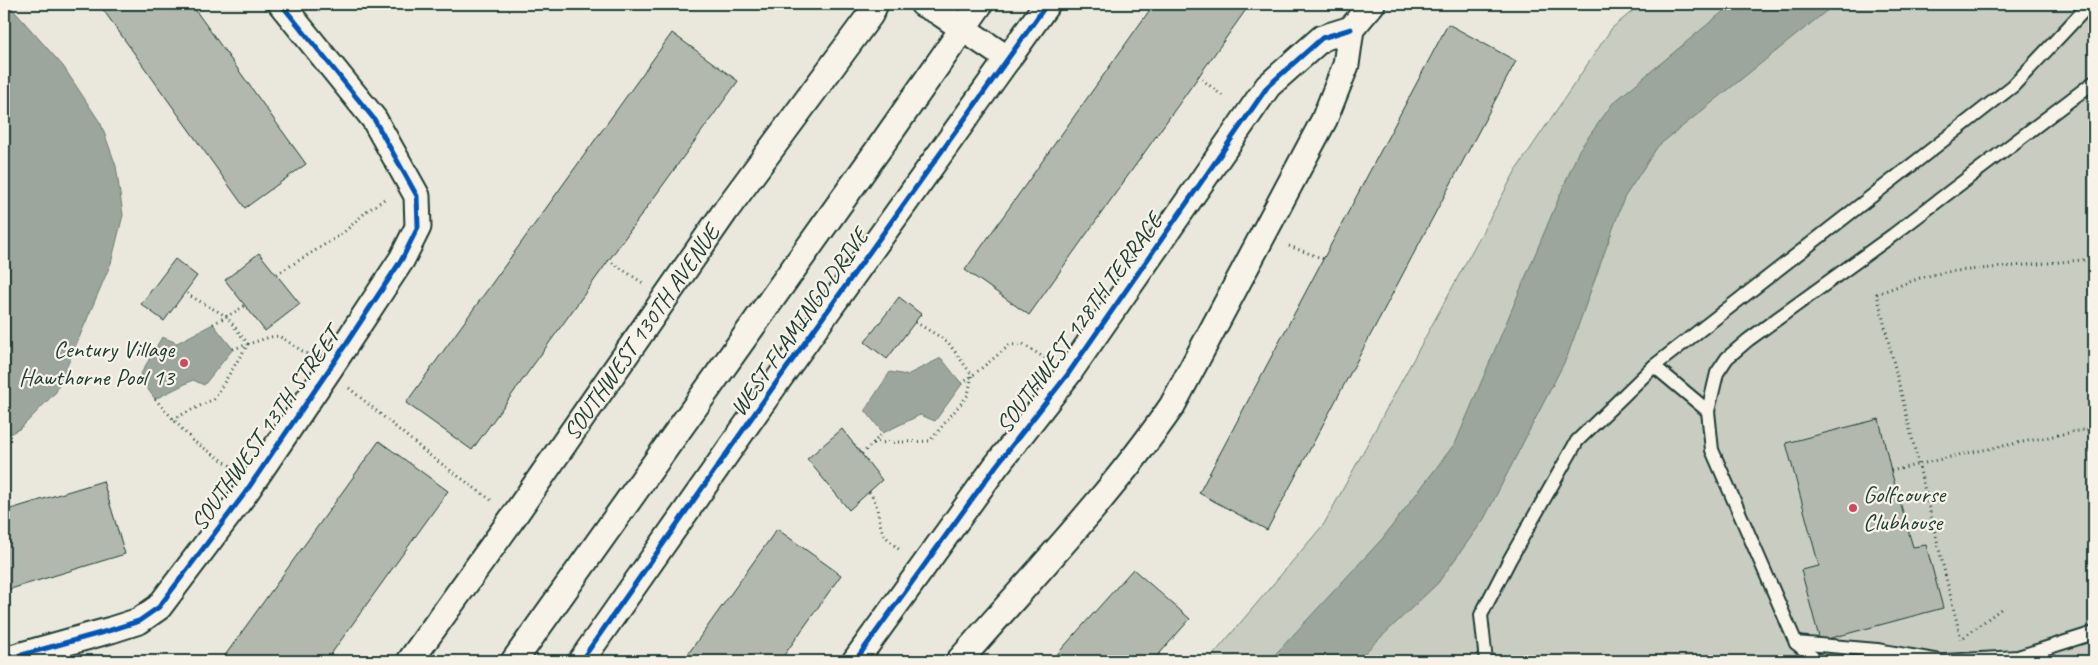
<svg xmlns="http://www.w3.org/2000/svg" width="2098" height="665" viewBox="0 0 2098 665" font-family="Caveat,sans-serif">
	<rect width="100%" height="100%" fill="#eae8dd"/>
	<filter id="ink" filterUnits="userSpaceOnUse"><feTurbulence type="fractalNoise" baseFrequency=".02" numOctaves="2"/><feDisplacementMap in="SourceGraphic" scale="10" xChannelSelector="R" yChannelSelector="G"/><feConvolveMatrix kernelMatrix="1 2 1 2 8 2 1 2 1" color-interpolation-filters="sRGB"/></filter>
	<g filter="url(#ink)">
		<path fill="#c8ccc1" stroke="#74847a" d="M1641,4H2094V661H1208L1324,524L1516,170L1612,28Z"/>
		<g fill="#9ca69c" stroke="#6a7c72">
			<path d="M4,4H8L63,66L101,124L116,166L123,215L111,263L56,392L21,428L4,437Z"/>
			<path d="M1732,4H1835L1658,146L1624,198L1567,357L1484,519L1438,583L1356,661H1269L1382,539L1456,442L1579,150L1613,103Z"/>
			<path d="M213,324L233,349L204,385L193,380L155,399L139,377L162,337L177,343Z"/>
			<path d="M941,358L962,384L935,421L920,415L883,433L865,410L890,372L907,375Z"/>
		</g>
		<g fill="#b2b8ae" stroke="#1f3d34">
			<path d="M99,4H191L306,164L245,208Z"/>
			<path d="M1154,4H1250L1029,315L965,270Z"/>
			<path d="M1448,24L1516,61L1267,530L1199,493Z"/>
			<path d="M672,33L738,81L472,450L406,403Z"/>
			<path d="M259,253L300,304L265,331L225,280Z"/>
			<path d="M175,259L197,276L164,321L141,304Z"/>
			<path d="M899,297L921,314L887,359L865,342Z"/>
			<path d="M1879,419L1891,471L1913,547L1926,545L1943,608L1820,641L1801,570L1819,566L1786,443Z"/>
			<path d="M842,429L882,480L849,510L807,459Z"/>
			<path d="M379,441L448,491L326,661H221Z"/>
			<path d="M103,481L125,554L4,591V511Z"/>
			<path d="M777,529L841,575L780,661H683Z"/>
			<path d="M1133,569L1190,619L1153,661H1051Z"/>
		</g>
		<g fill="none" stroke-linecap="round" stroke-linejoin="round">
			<g stroke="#1f3d34" stroke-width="16">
				<g id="service">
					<path d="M1708,411L1654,366L2013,86L2090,4"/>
					<path d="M1796,643L1817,661"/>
					<path d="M1486,661L1481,615L1510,559L1577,441L1654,366"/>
					<path d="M1940,661L1877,650L1796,643L1712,450L1708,411L1717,373L1727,358L1748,340L1893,235L2094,82"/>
					<path d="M1944,661L2018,657L2094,633"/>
				</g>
			</g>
			<g stroke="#1f3d34" stroke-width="29">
				<g id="minor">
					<path d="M923,4L937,11L1008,59"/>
					<path d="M4,660L111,630L139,621L159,607L245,493L328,371L402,259L418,227L417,196L374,119L281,4"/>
					<path id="s1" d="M410,661L514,516L726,210L870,15L875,4"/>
					<path d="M514,661L885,140L980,4"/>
					<path d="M581,661L776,383L1047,4"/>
					<path d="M855,661L996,466L1068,374L1268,86L1322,38L1351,29"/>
					<path d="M959,661C1031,578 1109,497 1172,406L1324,120L1346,65L1351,29L1372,4"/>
				</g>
			</g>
			<g stroke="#1f3d34" stroke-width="3" stroke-dasharray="1 4" stroke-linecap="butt">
				<path d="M1198,76L1225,98"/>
				<path d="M1289,246L1324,259"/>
				<path d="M608,260L643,283"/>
				<path d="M277,274L342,234L367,211L386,198"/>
				<path d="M213,324L245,306"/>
				<path d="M233,349L270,337L279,336L307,354"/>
				<path d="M962,384L1010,345L1023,344L1046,359"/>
				<path d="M349,388L428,454L491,500"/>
				<path d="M155,399L192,440L231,466"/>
				<path d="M173,419L214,399L248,344L226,316L185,293"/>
				<path d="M873,443L930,441L968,395L972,375L947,341L915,322"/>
				<path d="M862,454L883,433"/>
				<path d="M1891,471L1963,454L2083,430L2094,429"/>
				<path d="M869,492C879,504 877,516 882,530C886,539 894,545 901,551"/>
				<path d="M1964,637L2001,609"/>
				<path d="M1961,639L1877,294L1920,278L1945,272L2094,259"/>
			</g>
			<use href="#service" stroke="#f7f3e8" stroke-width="12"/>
			<use href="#minor" stroke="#f7f3e8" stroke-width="25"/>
			<g stroke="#f7f3e8" stroke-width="8">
				<g id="cycleway">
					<path d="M4,660L111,630L139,621L159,607L245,493L328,371L402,259L418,227L417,196L374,119L281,4"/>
					<path d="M581,661L776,383L1047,4"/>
					<path d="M855,661L996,466L1068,374L1268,86L1322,38L1351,29"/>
				</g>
			</g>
			<use href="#cycleway" stroke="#0057b8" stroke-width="5"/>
		</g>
	</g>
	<g fill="#d1495b" stroke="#f7f3e8" stroke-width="2">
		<circle cx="184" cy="363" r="5"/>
		<circle cx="1853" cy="508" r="5"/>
	</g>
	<g text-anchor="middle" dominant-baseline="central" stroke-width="4.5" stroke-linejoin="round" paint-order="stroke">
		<g font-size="24" fill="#1f3d34" stroke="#f7f3e8">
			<text transform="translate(799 322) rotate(-55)">WEST FLAMINGO DRIVE</text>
			<text transform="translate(1079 323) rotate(-54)">SOUTHWEST 128TH TERRACE</text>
			<text stroke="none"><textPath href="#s1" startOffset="402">SOUTHWEST 130TH AVENUE</textPath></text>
			<text transform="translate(265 429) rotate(-55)">SOUTHWEST 13TH STREET</text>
		</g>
		<g font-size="24" fill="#1f3d34" stroke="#f7f3e8" text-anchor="end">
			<text x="174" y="349">Century Village<tspan x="174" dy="28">Hawthorne Pool 13</tspan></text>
			<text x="1863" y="494" text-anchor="start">Golfcourse<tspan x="1863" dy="28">Clubhouse</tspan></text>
		</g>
	</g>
	<rect width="2098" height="665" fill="none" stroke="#f7f3e8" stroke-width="20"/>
	<rect x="10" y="10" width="2078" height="645" fill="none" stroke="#1f3d34" stroke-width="2" filter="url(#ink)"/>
</svg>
